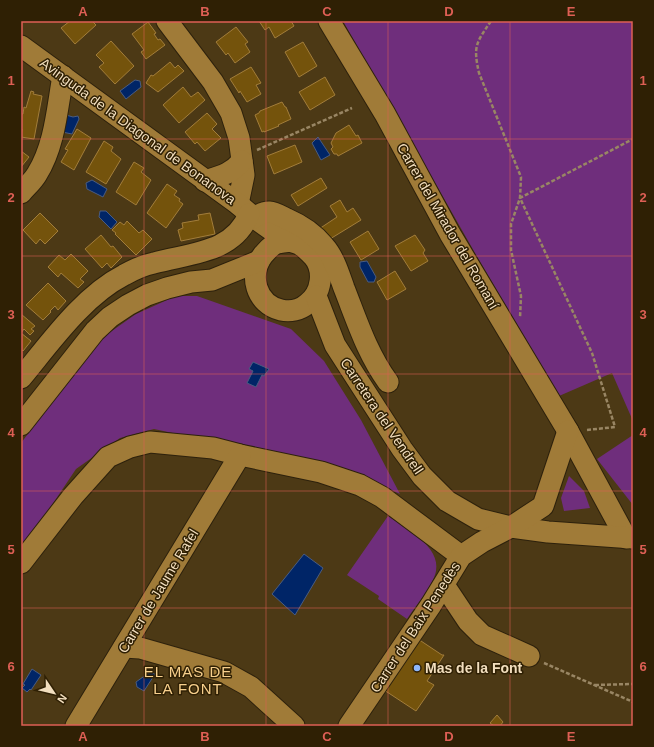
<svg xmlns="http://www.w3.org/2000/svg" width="654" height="747" viewBox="0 0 654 747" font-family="Helvetica,sans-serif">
	<rect width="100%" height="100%" fill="#4c3915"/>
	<g fill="#6f2e7c">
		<path d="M343,21H633V421L612,373L559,396L475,253Z"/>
		<path d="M176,296H197L291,329L324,361L361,420L400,494L349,471L154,429L120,438L76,469L21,551V443L99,340L136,314Z"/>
		<path d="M633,435V505L597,459Z"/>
		<path d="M569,476L584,491L590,508L564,511L561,498Z"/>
		<path d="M388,516C405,527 441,547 436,571C434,584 415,607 407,619L378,599L379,596L347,575Z"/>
	</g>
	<g fill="#002567" stroke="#495c81">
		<path d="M135,80L140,81L141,87L126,99L120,91Z"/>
		<path d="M66,115L73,117L78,116L79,119L72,134L62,132Z"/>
		<path d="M318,137L330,155L321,160L312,143Z"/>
		<path d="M92,180L107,189L103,197L87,189L86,183Z"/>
		<path d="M100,211H106L117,222L111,229L99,217Z"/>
		<path d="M367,261L376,277L374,282H368L360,267V262Z"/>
		<path d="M253,362L269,369L264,376L262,375L256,387L247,383L253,371L249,369Z"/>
		<path d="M304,554L323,568L295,615L272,594Z"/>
		<path d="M32,669L41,675L31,690L30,689L27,692L22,688L25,685L23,684Z"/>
		<path d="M150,672L155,674L144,691L137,687L136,682Z"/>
	</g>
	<g fill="#74530c" stroke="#a27d3a">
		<path d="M70,21H92L96,25L75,44L61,28Z"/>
		<path d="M259,21H291L294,26L275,38L269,27L265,30Z"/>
		<path d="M148,22L156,33L154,34L158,40L160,39L165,45L146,59L141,52L144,50L132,34Z"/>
		<path d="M236,27L248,42L245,44L250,52L235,63L228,53L226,55L216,42Z"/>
		<path d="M111,41L134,66L115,84L99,67L104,63L96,55Z"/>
		<path d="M303,42L317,66L299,77L285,52Z"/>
		<path d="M170,62L175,68L178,65L184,71L158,92L146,83L151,75L153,76Z"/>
		<path d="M251,67L261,83L256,85L261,94L247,102L240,91L239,93L230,79Z"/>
		<path d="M325,77L335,95L310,110L299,92Z"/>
		<path d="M183,87L191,97L198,92L205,100L179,123L163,105Z"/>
		<path d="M31,91L34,92L33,94L42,96L34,139L21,137L22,129L21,128V114H23L24,107L26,108Z"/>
		<path d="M282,102L285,107H286L291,119L278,125L279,126L264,132V131L262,132L255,115L259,113L260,111Z"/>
		<path d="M207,113L217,124L212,129L221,138L205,151L197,142L195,144L185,132Z"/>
		<path d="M349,125L356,136L358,135L362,143L338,156L337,154H334L331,149L333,147L331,143L336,133Z"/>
		<path d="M77,129L91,138L74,170L61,162L68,150L65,149Z"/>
		<path d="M104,141L113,147L111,151L121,159L106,184L86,172Z"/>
		<path d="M295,145L302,162L274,174L267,156Z"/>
		<path d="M21,151L29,157L21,167Z"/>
		<path d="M134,162L144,168L141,172L151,180L136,205L116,192Z"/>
		<path d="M321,178L327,188L298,206L291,195Z"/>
		<path d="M167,184L177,191L174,195L180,199L179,201L183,204L166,228L147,213Z"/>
		<path d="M340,200L347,212L353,208L361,220L330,239L319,229L337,217L330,206Z"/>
		<path d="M40,213L58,231L45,244L40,239L36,244L23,230Z"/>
		<path d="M210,213L215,234L181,241L178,230L183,228L182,223L199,220L198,215Z"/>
		<path d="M127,221L139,233L143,230L152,239L136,255L115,234L116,233L112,230L120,222L124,225Z"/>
		<path d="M368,231L379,249L361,260L350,242Z"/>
		<path d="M101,235L111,247L113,246L122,257L111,268L107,263L102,268L85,249Z"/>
		<path d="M415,235L425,250L423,253L428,261L411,271L395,246Z"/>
		<path d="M71,254L88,271L80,279L84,282L78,288L61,273L58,277L48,267L59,255L65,260Z"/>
		<path d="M395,271L406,289L387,300L377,282Z"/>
		<path d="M48,283L66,301L58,310L55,306L50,311L51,312L43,320L26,305Z"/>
		<path d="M21,314L35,326L31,329L34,331L30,335L24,329L21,333Z"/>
		<path d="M21,333L31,341L23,351L21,349Z"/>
		<path d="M418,639L442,655H444L427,681L434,685L416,711L384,690Z"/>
		<path d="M497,715L503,722L500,726H494L490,723Z"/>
	</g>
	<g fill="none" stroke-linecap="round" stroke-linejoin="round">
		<g stroke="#2d210c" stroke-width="23">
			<g id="minor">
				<path d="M167,21L213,82L231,113L239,138L244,175L238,204"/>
				<path d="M329,21L385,114L450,234L568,431L626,538"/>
				<path d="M21,46L238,204C254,218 270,230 287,240C291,242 295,242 299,244C303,246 309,252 313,256C325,270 322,293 307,304C300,310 290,312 281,310C256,304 248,275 263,255C267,251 271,245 277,243C281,242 285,242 289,241"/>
				<path d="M205,181C221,176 231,174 242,161"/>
				<path d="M21,193C26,187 33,181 37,174C55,145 57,109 63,76"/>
				<path d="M254,218C268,208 273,212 287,219C301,225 315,235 324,246C334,257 339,274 344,288C357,321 367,353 388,382"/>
				<path d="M316,296L335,345L402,449L422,476L447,501L478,519L511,527L548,532L633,538"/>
				<path d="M21,378C50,343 83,296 124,275C133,270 144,265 154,263C190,253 234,253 249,214"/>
				<path d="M21,425L95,331L110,317L128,305L147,295L167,288L191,282L212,280L259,261"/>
				<path d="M21,563L73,496L108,457L130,447L150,442L213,448L240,455L321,472L360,485L382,497L461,556"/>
				<path d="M444,585L468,621L482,635L529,656"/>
				<path d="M124,647L140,648L224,672L251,687L294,726"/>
				<path d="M76,726L240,455"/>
				<path d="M349,726L431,605L461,556L482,542L511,527L543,506L568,431"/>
			</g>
		</g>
		<g stroke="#998664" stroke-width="2.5" stroke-dasharray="4 2" stroke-linecap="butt">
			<path d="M491,21C476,43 473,46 479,73L521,177L520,198L511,224V250L521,296L520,318"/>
			<path d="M257,150L352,108"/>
			<path d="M587,430L615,427L592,353L520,198L633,139"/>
			<path d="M544,663L633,702"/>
			<path d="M595,685L633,684"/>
		</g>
		<use href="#minor" stroke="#a07b38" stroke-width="21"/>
	</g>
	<path fill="none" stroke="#de5f55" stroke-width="1" stroke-opacity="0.55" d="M144,21V726M266,21V726M388,21V726M510,21V726M21,139H633M21,256H633M21,374H633M21,491H633M21,608H633"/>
	<circle fill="#8fb8fd" stroke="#2f2004" stroke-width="1.5" cx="417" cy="668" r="4"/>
	<g text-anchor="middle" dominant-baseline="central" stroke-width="3" stroke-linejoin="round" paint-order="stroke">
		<g font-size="14" fill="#f2debe" stroke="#2f2004">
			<text transform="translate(138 131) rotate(36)">Avinguda de la Diagonal de Bonanova</text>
			<text transform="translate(448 226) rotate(60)">Carrer del Mirador del Romaní</text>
			<text transform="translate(382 416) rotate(56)">Carretera del Vendrell</text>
			<text transform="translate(158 591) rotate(-59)">Carrer de Jaume Rafel</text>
			<text transform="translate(415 627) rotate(-57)">Carrer del Baix Penedès</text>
		</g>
		<g font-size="14" font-weight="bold" fill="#f2debe" stroke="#2f2004" text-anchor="start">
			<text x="425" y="668">Mas de la Font</text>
		</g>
		<g font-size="15" letter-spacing="1" fill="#f7cf8c" stroke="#2f2004">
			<text x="188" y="671">EL MAS DE<tspan x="188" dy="17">LA FONT</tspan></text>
		</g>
	</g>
	<rect width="654" height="747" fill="none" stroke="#2f2004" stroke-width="44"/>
	<g transform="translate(54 693) rotate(125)" stroke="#2f2004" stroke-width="3" paint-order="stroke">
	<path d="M0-3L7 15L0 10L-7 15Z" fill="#f2debe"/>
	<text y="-6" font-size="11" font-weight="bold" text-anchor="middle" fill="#f2debe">N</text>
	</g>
	<rect x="22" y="22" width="610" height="703" fill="none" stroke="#de5f55" stroke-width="1.5"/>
	<g font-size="13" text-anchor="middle" font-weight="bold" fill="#de5f55">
		<text x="83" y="16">A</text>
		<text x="205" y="16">B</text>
		<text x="327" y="16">C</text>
		<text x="449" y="16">D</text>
		<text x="571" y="16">E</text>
		<text x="11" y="85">1</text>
		<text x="643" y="85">1</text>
		<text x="11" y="202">2</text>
		<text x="643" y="202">2</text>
		<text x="11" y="319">3</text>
		<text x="643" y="319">3</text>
		<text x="11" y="437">4</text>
		<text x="643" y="437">4</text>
		<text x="11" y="554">5</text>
		<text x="643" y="554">5</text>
		<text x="11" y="671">6</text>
		<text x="643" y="671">6</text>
		<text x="83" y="741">A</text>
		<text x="205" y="741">B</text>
		<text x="327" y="741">C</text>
		<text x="449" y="741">D</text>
		<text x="571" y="741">E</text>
	</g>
</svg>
